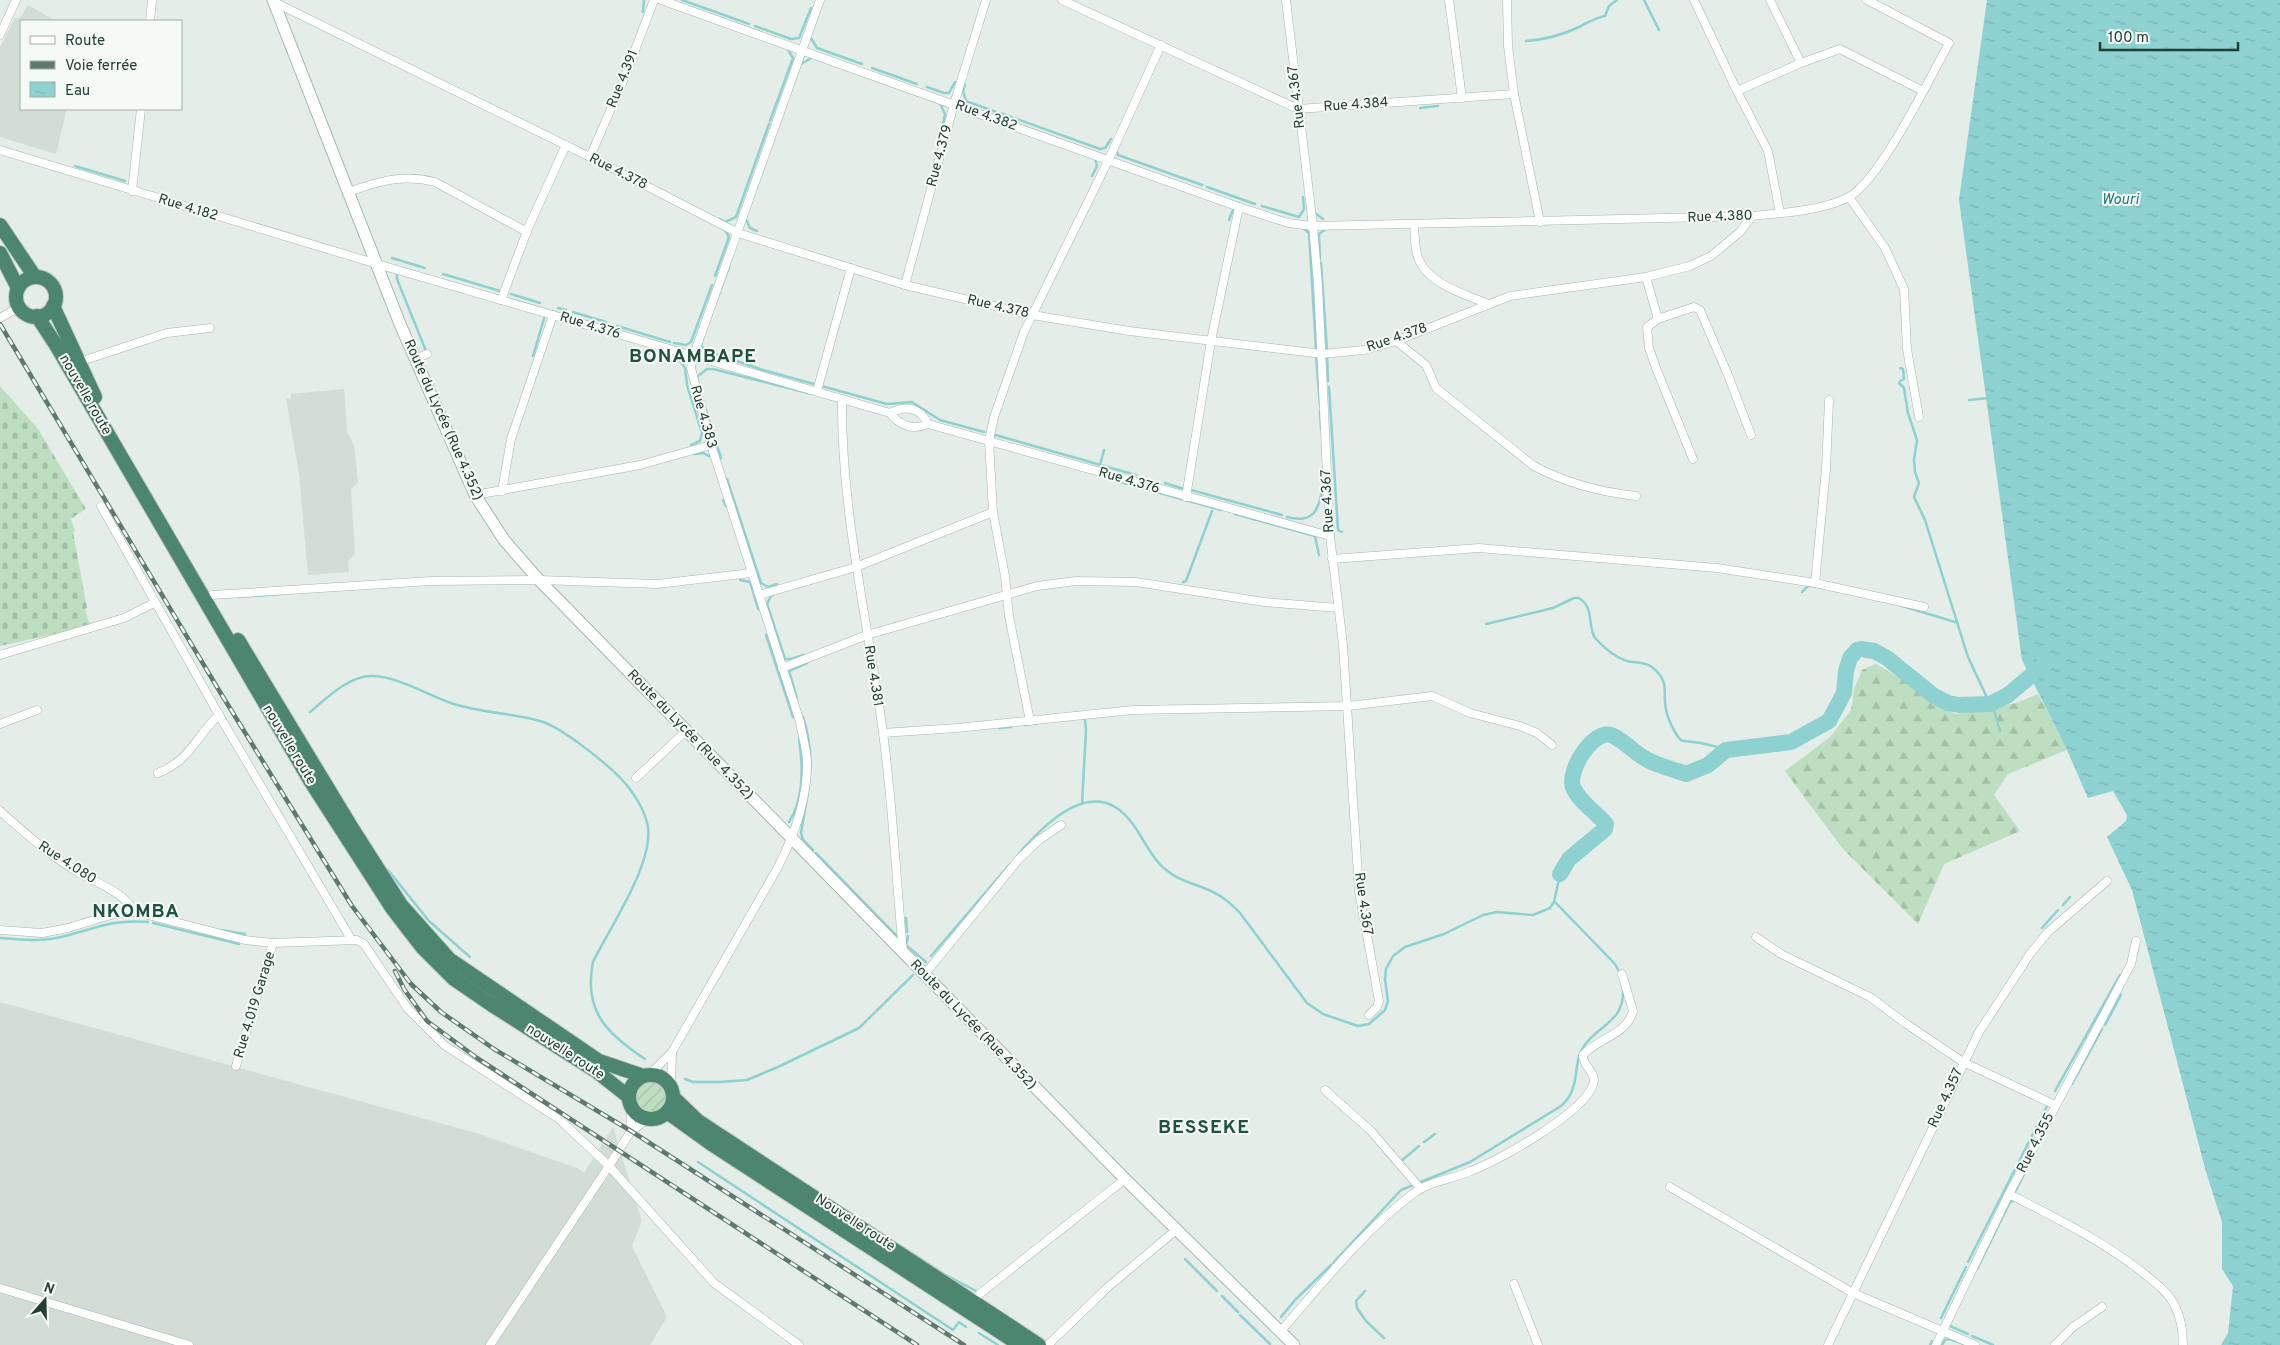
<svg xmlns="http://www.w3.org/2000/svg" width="2280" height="1345" viewBox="0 0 2280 1345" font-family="Overpass,sans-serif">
	<defs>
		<pattern id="forest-firs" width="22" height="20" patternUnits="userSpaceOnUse" patternTransform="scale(1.25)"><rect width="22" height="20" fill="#bddec1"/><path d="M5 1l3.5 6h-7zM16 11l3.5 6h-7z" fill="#a2c0a6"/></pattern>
		<pattern id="cemetery-stones" width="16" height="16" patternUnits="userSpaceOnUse" patternTransform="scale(1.25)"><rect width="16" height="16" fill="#bddec1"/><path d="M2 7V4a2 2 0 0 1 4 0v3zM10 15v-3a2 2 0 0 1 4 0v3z" fill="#a2c0a6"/></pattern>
		<pattern id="garden-furrows" width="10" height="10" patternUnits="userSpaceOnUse" patternTransform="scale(1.25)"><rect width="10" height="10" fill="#bddec1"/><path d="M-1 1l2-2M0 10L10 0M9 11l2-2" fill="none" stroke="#a2c0a6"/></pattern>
		<pattern id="water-ripples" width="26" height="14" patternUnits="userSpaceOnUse" patternTransform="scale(1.25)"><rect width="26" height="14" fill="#8dd1d0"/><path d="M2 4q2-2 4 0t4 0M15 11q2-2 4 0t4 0" fill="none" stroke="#79b4b3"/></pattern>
	</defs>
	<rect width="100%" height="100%" fill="#e4ede8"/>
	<g fill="#d2ddd6">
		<path d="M28,5L56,21H21V109H67L56,154L0,137V47L15,18H20Z"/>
		<path d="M344,389L347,432L354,445L358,483L351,489L355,554L348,561L349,572L308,575L299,474L286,399L291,398V394Z"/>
		<path d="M0,1002L476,1133L577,1168L584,1173L613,1127L642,1221L632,1246L667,1317L650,1345H0Z"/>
	</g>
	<path fill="url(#forest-firs)" d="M1876,664L1903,680L1933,705L1956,714L2016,703L2038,694L2067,750L2008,774L1994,795L2020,831L1944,864L1918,924L1843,849L1785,771L1830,737L1851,710L1854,689L1862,670Z"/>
	<path fill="url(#cemetery-stones)" d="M0,386L38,429L86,509L71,519L75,531L73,532L87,608L85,609L90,626L0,646Z"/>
	<circle fill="url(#garden-furrows)" cx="651" cy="1097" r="18"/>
	<path fill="url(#water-ripples)" d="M1987,0H2280V1345H2221L2228,1333L2233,1286L2222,1269V1222L2206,1172L2132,890L2107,837L2126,821L2127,815L2113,791L2088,798L2067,750L2022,660L1959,200Z"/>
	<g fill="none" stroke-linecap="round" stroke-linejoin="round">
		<g stroke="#8dd1d0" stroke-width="2.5">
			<path d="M682,0L749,24"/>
			<path d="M1644,0L1659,30"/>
			<path d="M643,12L644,0"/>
			<path d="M755,26L791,39L799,38L811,8"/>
			<path d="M811,38L817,48L862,64"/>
			<path d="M1526,41C1545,40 1562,35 1579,27C1588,22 1595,18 1605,16L1609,6L1617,0"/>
			<path d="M801,64L813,57"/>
			<path d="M872,68L917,84"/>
			<path d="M965,85L963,91L966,101L996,112"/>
			<path d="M927,87L944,93H949L955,82"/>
			<path d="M940,103L945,114L942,129"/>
			<path d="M1420,108L1438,106"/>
			<path d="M1000,113L1100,149L1105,148L1111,139"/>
			<path d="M770,121L793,58L787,48"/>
			<path d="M1116,148L1118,155L1202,185"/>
			<path d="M1095,158L1097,166"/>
			<path d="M75,166L125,181"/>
			<path d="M1092,176L1097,166"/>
			<path d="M1207,187L1255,204"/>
			<path d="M1262,206L1299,217L1304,209L1303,197"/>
			<path d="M1315,213L1323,219"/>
			<path d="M720,219L725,222L736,217L769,124"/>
			<path d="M746,219L750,228L757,231"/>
			<path d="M1229,220L1234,207"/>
			<path d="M1303,228L1309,233L1316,349"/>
			<path d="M392,258L425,268"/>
			<path d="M1320,259L1319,234L1326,229"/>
			<path d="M1321,263L1327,351"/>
			<path d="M399,272L397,273V279L426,351"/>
			<path d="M443,274L500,291"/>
			<path d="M715,276L729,237L724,229"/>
			<path d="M511,294L540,303"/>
			<path d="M716,302L729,267"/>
			<path d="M558,308L566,310"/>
			<path d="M573,312L606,322"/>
			<path d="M617,326L670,342"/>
			<path d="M674,343L686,345L691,342L712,285"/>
			<path d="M702,343L701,345L705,350"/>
			<path d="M710,352L763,370L887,404L912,402L940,420L984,432"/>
			<path d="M675,354L685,368L687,385L702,433L700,441L691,445"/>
			<path d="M1316,355L1320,406"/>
			<path d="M1327,355L1328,381"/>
			<path d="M533,356L545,315"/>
			<path d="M1900,368L1903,369L1904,379L1900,381"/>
			<path d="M698,381L697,377L707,369H713L812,394"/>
			<path d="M1899,383L1904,388L1908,413L1917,440L1914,460L1915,472L1919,483L1914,497L1925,520L1968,657L1990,704"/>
			<path d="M1329,387L1338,530L1342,532"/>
			<path d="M1969,400L1988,398"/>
			<path d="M706,410L721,458"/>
			<path d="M1320,412L1321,429"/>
			<path d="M992,434L1136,475"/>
			<path d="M694,454L703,453L709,456"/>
			<path d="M1100,465L1104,450"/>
			<path d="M727,479L761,583L768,587L777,584"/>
			<path d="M1117,481L1221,510"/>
			<path d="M1165,483L1184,489"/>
			<path d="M1191,490L1282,515"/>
			<path d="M723,500L726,506"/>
			<path d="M1235,514L1315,536L1319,555"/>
			<path d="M1287,517C1317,525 1319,506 1324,481"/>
			<path d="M740,580L750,582L758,609"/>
			<path d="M1183,582L1186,581L1212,511"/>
			<path d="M1802,592L1808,586H1813"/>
			<path d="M777,593L771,596L767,604L785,659H791L804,655"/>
			<path d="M238,597L281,594"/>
			<path d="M1899,605L1958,623"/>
			<path d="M1486,624L1553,608L1574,598H1579C1596,609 1586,627 1596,639C1604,648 1615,657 1627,661C1635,663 1646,662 1652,667C1671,682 1662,693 1666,709C1667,717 1675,735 1681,740C1684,742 1689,741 1693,742C1704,743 1715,746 1726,750"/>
			<path d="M766,635L793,717"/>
			<path d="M797,698L789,671L807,663"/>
			<path d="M1994,710L2000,731"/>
			<path d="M310,712C327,698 348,676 372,676C398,676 429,696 454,704C482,713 512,713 540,721C562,727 610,766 625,783C635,795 645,811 648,827C653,865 610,927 593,962C583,1011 607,1034 645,1059"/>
			<path d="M803,717C817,760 808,790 801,833L803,840L813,850"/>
			<path d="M1025,725L1038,723"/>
			<path d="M999,728L1011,727"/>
			<path d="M1082,804L1086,730L1085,720L1082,718"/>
			<path d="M789,822C804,799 803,765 799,739"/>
			<path d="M816,853L896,935"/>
			<path d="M1017,856C1044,824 1094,772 1132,823C1143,837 1151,858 1165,869C1178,881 1197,884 1213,892C1224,897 1232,905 1240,913L1307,1003L1323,1014L1358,1026L1369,1024L1385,1010L1388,1001L1385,979L1386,969L1393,956L1405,947L1444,934L1483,915L1497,912L1533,915L1550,908L1554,902L1560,874"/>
			<path d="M388,870L429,921L470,957"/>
			<path d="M1555,902L1615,964L1620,973"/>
			<path d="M2063,905L2070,897"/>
			<path d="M906,918L907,932"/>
			<path d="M83,920L106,913"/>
			<path d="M153,923L239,944"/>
			<path d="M2042,928L2058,910"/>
			<path d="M220,930L245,934"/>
			<path d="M908,936L906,945L926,962"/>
			<path d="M0,938C22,940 44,942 65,936C97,928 114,919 148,922"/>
			<path d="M931,956L1010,864"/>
			<path d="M2105,1025L2121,995"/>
			<path d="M685,1079L693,1082H720L747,1080L778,1067L859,1028L913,975"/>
			<path d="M2072,1084L2102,1029"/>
			<path d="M2055,1091L2120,975"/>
			<path d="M1424,1142L1435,1134"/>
			<path d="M1386,1154L1396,1164"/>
			<path d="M698,1162L953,1330L959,1322L966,1327"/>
			<path d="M1400,1162L1419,1146"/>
			<path d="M2015,1192L2033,1157"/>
			<path d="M901,1246L944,1274L978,1292"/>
			<path d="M1185,1259L1217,1291"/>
			<path d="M1968,1262L2047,1106"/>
			<path d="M1333,1263L1401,1190L1470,1162L1561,1106C1582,1088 1571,1066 1584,1046C1599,1024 1625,1022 1623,988"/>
			<path d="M1977,1269L2010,1202L2017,1200"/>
			<path d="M1365,1291L1356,1301L1357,1308L1366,1321L1384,1338"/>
			<path d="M1222,1296L1238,1312"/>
			<path d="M1240,1315L1270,1344"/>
			<path d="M1281,1317L1295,1300L1331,1265"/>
			<path d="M1941,1318L1966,1267"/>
			<path d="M1950,1324V1326L1968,1334"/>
			<path d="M979,1333L998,1345"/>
			<path d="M1972,1336L1993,1345"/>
			<path d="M1930,1345L1932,1341"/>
			<path d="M1942,1345L1945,1340L1949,1339L1964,1344"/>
		</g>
		<path stroke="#8dd1d0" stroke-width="16" d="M1560,874L1569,859L1605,829L1606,824C1596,812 1579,802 1573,787C1567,771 1593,729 1611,735C1624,740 1634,753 1646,759C1658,766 1673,769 1686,774L1708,765L1726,750L1791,742L1829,721L1844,693L1846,671L1850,658L1857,650L1861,649L1874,651L1887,658L1934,696L1948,703L1959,705L1990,704L2008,695L2047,662"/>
		<g stroke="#a6b5ae" stroke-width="9">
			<g id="minor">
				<path d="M661,0L1239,207L1288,223L1313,226L1752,216C1782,213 1822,211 1849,197C1880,180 1930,78 1949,43L1867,0"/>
				<path d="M1062,0L1298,109L1514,94L1540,222"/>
				<path d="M1286,0L1313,226L1318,285L1330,536L1343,645L1359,891L1379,1001L1377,1007L1369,1015"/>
				<path d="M1449,0L1462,98"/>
				<path d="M1507,0L1508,46L1514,94"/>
				<path d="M1694,0L1737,91"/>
				<path d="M1770,0L1801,63"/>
				<path d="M274,2L590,157L738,233L905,285L1032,315L1129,331L1322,354L1364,350L1396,341L1510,296L1646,277L1690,266L1711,256L1740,232L1752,216"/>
				<path d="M150,21L152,0"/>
				<path d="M0,35L16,0"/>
				<path d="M0,150L377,264L890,413"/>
				<path d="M590,157L624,79L654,0"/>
				<path d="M132,191L141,109"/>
				<path d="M349,192C378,181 404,174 435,182L527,232"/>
				<path d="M1849,197L1885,248L1904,289L1907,349L1919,417"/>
				<path d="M1780,213L1768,151L1737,91L1801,63L1840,49L1923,91"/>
				<path d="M1414,224C1415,235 1414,249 1419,260C1430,285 1465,294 1488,304"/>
				<path d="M1646,277L1658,319"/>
				<path d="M905,285L954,104L986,0"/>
				<path d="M501,300L529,226L566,145"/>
				<path d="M0,318L19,307"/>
				<path d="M1396,341L1426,365L1436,388L1534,466C1566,483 1600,492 1636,496"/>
				<path d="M415,359L427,354"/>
				<path d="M79,362L167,333L210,328"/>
				<path d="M817,391L851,268"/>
				<path d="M842,399C841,512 868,621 883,733C893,805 896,879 903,952"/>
				<path d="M890,413C906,405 920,407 928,424"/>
				<path d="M890,413C899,425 913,431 928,424"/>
				<path d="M928,424L1330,536"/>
				<path d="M1693,459L1656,368L1649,348L1647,327L1658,319L1694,307L1700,310L1728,375L1751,435"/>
				<path d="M502,491L511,439L553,315"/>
				<path d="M475,495L640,465L711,445"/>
				<path d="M1186,497L1211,341L1239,207"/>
				<path d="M101,506L219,715L351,939"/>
				<path d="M1332,559L1479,548L1717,568L1815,583L1924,607"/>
				<path d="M1815,583L1826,469L1829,400"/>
				<path d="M212,595L431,581L539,580L657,584L751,573"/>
				<path d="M759,595L856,567L993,512"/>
				<path d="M0,655L124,618L154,603"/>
				<path d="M782,668L867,635L1037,586L1076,581L1136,582L1264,602L1338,608"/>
				<path d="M1030,721L1009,616L1005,576L993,512L989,441L994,417L1024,332L1109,159L1161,45"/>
				<path d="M0,724L37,710"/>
				<path d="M883,733L957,728L1133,710L1348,706L1432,696L1470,713L1520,726L1537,733L1552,745"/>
				<path d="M158,773C191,760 195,737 219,715"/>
				<path d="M636,778L686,731"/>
				<path d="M0,811C24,832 48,854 76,871C98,884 120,890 136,912"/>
				<path d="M0,930L42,933L68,928L114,914L136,912L245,940L273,943L357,940L364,944L408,1009L444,1045L559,1119L609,1166L631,1131L648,1119"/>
				<path d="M1756,937L1781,954L1870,997L1905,1023L1963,1062L2055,1105"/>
				<path d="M924,975L1019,859L1039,840L1061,825"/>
				<path d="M236,1066L273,943"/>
				<path d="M649,1075L672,1052L778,867C795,834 808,797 807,760C806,747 802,734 800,722L711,445L691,368L693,357L820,0"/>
				<path d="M671,1087L672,1052"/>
				<path d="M1325,1090L1371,1131L1420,1188"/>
				<path d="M631,1131V1107"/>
				<path d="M1670,1187L1853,1293L1975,1345"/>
				<path d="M2009,1194C2056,1218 2101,1240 2142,1272C2153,1281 2167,1291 2174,1304C2181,1317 2183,1331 2183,1345"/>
				<path d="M1514,1284L1538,1345"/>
				<path d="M0,1288L189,1345"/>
				<path d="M972,1300L1125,1179"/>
				<path d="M1280,1332C1322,1284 1363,1231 1414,1193C1430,1181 1453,1179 1471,1171C1500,1160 1582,1114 1593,1085C1598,1073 1582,1066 1583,1055C1598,1038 1627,1035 1633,1011L1622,974"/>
				<path d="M490,1345L609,1166L714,1283L799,1345"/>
				<path d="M1048,1345L1108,1287L1176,1230"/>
				<path d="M1828,1345L1979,1032L2030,954L2048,932L2107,881"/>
				<path d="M1936,1345L2009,1194L2131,964L2136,941"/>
				<path d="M2055,1345L2073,1327L2102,1307"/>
			</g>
		</g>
		<g stroke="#a2b9ad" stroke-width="13">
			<path id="secondary" d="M273,0L400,324L475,495L504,540L539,580L1125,1179L1294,1345"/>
		</g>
		<g stroke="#c1c9c6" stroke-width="16">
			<g id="trunk">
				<path d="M0,225L35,277"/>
				<path d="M0,253L18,288"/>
				<circle cx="36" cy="297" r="20"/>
				<path d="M53,306L95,397"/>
				<path d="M37,316L56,345L311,782L392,908L422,947L454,979L492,1005L596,1071L629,1097"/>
				<path d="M238,640L350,825L401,905L449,959L599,1061L643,1076"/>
				<circle cx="651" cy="1097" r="22"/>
				<path d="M673,1097L698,1121L1039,1345"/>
				<path d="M667,1112L713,1145L1020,1345"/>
			</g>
		</g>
		<use href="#minor" stroke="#fff" stroke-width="8"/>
		<use href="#secondary" stroke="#fff" stroke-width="11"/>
		<use href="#trunk" stroke="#4c866f" stroke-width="14"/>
		<g stroke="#5e7a6e" stroke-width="4.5">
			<g id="rail">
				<path d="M0,324L220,692L352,906L411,984L441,1012L494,1049L631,1131L964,1345"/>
				<path d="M395,971L404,989L427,1021L477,1058L917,1345"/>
			</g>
		</g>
		<use href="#rail" stroke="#f5faf6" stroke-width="2.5" stroke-dasharray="8" stroke-linecap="butt"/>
	</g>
	<g text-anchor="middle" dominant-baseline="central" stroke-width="4" stroke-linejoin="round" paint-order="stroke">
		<g font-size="14" fill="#233f33" stroke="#f5faf6">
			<text transform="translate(623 79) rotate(-68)">Rue 4.391</text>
			<text transform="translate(1297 97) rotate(-97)">Rue 4.367</text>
			<text transform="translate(1356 105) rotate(-4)">Rue 4.384</text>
			<text transform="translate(986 116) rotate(20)">Rue 4.382</text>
			<text transform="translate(940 156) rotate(-75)">Rue 4.379</text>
			<text transform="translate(618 172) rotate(27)">Rue 4.378</text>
			<text transform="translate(188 208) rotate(17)">Rue 4.182</text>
			<text transform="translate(1720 217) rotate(-2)">Rue 4.380</text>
			<text transform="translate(998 307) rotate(13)">Rue 4.378</text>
			<text transform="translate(590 326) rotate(17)">Rue 4.376</text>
			<text transform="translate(1397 338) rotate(-19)">Rue 4.378</text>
			<text transform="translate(85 395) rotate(60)">nouvelle route</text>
			<text transform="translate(703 417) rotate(74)">Rue 4.383</text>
			<text transform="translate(443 420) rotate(66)">Route du Lycée (Rue 4.352)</text>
			<text transform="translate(1129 481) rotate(16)">Rue 4.376</text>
			<text transform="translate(1328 501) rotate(-93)">Rue 4.367</text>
			<text transform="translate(873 676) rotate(81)">Rue 4.381</text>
			<text transform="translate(690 735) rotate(46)">Route du Lycée (Rue 4.352)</text>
			<text transform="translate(289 745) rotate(59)">nouvelle route</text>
			<text transform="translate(67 863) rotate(33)">Rue 4.080</text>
			<text transform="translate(1363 904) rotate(82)">Rue 4.367</text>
			<text transform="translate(255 1005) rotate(-73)">Rue 4.019 Garage</text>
			<text transform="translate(973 1025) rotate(46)">Route du Lycée (Rue 4.352)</text>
			<text transform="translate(565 1052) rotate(33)">nouvelle route</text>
			<text transform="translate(1946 1098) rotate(-65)">Rue 4.357</text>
			<text transform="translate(2036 1143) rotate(-63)">Rue 4.355</text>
			<text transform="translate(855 1223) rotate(33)">Nouvelle route</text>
		</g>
		<g font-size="15" font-style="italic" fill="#1e7a7a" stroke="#f5faf6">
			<text x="2120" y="200">Wouri</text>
		</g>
		<g font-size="19" font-weight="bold" letter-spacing="1" fill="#1f513c" stroke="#f5faf6">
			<text x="693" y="357">BONAMBAPE</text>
			<text x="136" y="912">NKOMBA</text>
			<text x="1204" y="1128">BESSEKE</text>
		</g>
	</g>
	<rect x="20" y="20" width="162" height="90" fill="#f5faf6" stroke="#a1afa8"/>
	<rect x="30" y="36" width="25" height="8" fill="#ffffff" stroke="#a1afa8"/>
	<text x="65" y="45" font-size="15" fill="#233f33">Route</text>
	<rect x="30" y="61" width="25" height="8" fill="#5e7a6e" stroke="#a1afa8"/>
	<text x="65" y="70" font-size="15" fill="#233f33">Voie ferrée</text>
	<rect x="30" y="82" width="25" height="15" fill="url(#water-ripples)" stroke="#a1afa8"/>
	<text x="65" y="95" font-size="15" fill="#233f33">Eau</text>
	<g transform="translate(45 1300) rotate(20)" stroke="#f5faf6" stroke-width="4" paint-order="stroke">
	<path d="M0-4L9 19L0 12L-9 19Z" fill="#233f33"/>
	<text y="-8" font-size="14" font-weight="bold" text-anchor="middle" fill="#233f33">N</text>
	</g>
	<path d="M2100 42v8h138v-8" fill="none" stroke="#233f33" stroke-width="2.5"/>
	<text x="2108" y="42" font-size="15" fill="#233f33" stroke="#f5faf6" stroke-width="4" paint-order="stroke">100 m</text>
</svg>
